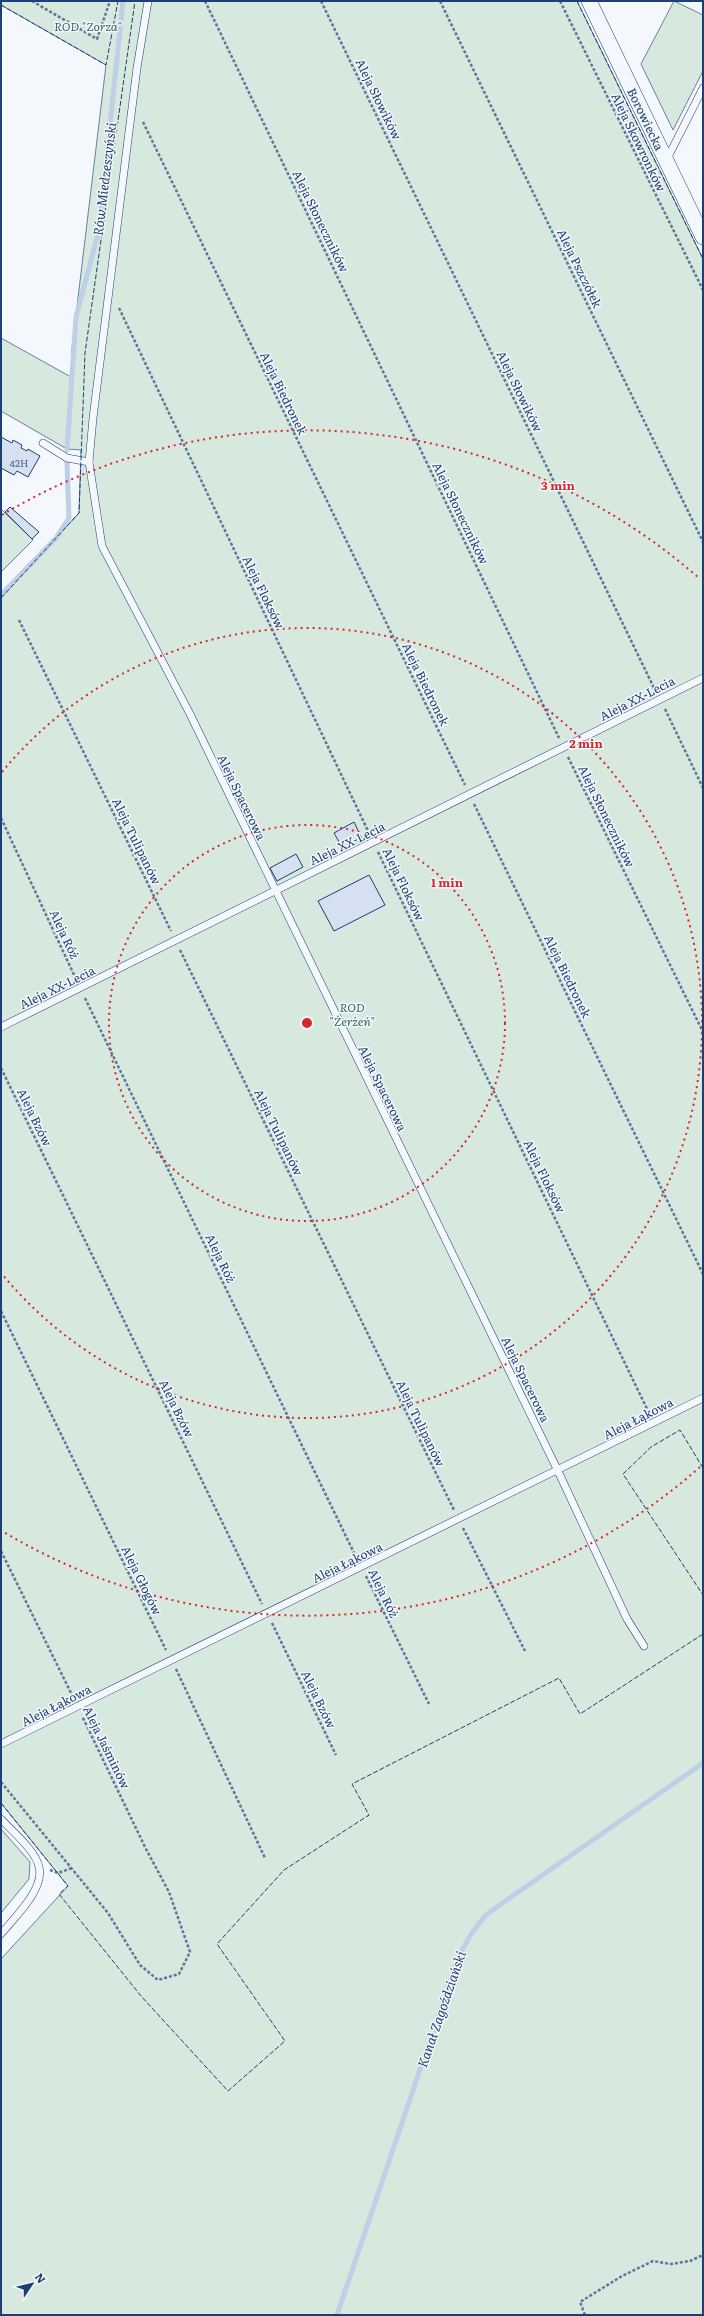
<svg xmlns="http://www.w3.org/2000/svg" width="704" height="2316" viewBox="0 0 704 2316" font-family="Literata,serif">
	<rect width="100%" height="100%" fill="#f4f7fb"/>
	<g fill="#d7e8df" stroke="#687fa3">
		<path d="M1,1H577L703,259V2315H1V1959L68,1886L1,1803V598L79,513L81,450L67,449L1,411V338L71,377L72,348L106,65L1,5Z"/>
		<path d="M674,1L703,15V71L673,130L641,64Z"/>
		<path d="M1,509L33,540L1,572Z"/>
		<path d="M1,1829L30,1862L29,1879L1,1913Z"/>
	</g>
	<g fill="none" stroke-linecap="round" stroke-linejoin="round">
		<g stroke="#bed0e5" stroke-width="5">
			<path d="M67,450L76,317L99,230L123,1"/>
			<path d="M1,595L56,538L69,518L67,462"/>
			<path d="M337,2315L453,1972C461,1949 471,1931 487,1914L703,1763"/>
		</g>
	</g>
	<g fill="#d5e0f0" stroke="#1d3f73">
		<path d="M1,437L12,443L13,440L22,445L21,448L27,451L28,449L40,456L28,477L17,471L14,475L1,468Z"/>
		<path d="M10,507L39,532L32,539L5,512Z"/>
		<path d="M354,822L362,839L343,849L334,833Z"/>
		<path d="M296,854L303,867L277,881L270,868Z"/>
		<path d="M369,875L385,905L334,931L318,901Z"/>
	</g>
	<g fill="none" stroke-linecap="round" stroke-linejoin="round">
		<g stroke="#1d3f73" stroke-width="8">
			<g id="service">
				<path d="M148,1L137,68L93,418L89,462L102,546L190,714L558,1471L627,1619L644,1646"/>
				<path d="M666,161L703,88"/>
				<path d="M43,443L67,458L89,462"/>
				<path d="M1,1027L703,678"/>
				<path d="M1,1744L703,1398"/>
				<path d="M1,1819C12,1831 36,1851 39,1867C45,1889 14,1918 1,1934"/>
			</g>
		</g>
		<g stroke="#1d3f73" stroke-width="16">
			<g id="minor">
				<path id="s1" d="M589,1L703,237"/>
			</g>
		</g>
		<g stroke="#5e769c" stroke-width="2.5" stroke-dasharray="3 2" stroke-linecap="butt">
			<path d="M32,1L97,39L110,1"/>
			<path d="M205,1L559,738"/>
			<path d="M321,1L655,690"/>
			<path d="M440,1L703,542"/>
			<path d="M560,1L703,290"/>
			<path d="M143,122L465,785"/>
			<path d="M119,308L369,833"/>
			<path d="M19,620L171,931"/>
			<path d="M665,709L703,788"/>
			<path d="M568,757L703,1032"/>
			<path d="M474,804L703,1274"/>
			<path d="M1,818L75,977"/>
			<path d="M378,852L649,1413"/>
			<path d="M180,950L454,1510"/>
			<path d="M85,998L356,1557"/>
			<path d="M1,1068L262,1604"/>
			<path d="M1,1311L166,1650"/>
			<path d="M463,1528L525,1651"/>
			<path d="M1,1551L73,1697"/>
			<path d="M366,1576L429,1704"/>
			<path d="M272,1623L336,1755"/>
			<path d="M176,1669L265,1858"/>
			<path d="M1,1782L108,1913L140,1965L158,1980L179,1974L190,1952L169,1892L146,1849L82,1716"/>
			<path d="M50,1870L58,1873L72,1868"/>
			<path d="M585,2315L580,2302L622,2276L653,2261L671,2264L690,2261L703,2255"/>
		</g>
		<use href="#service" stroke="#f4f7fb" stroke-width="7"/>
		<use href="#minor" stroke="#f4f7fb" stroke-width="15"/>
		<g stroke="#1d3f73" stroke-width="1" stroke-dasharray="5 2" stroke-linecap="butt">
			<path d="M577,1L703,259"/>
			<path d="M1,5L106,65L118,1"/>
			<path d="M1,598L79,513L85,353L135,1"/>
			<path d="M703,1468L680,1430L651,1447L623,1474L703,1595"/>
			<path d="M1,1803L68,1886L59,1894L141,1996L228,2091L285,2041L217,1944L284,1870L369,1815L352,1784L559,1678L580,1714L703,1634"/>
		</g>
	</g>
	<g fill="none" stroke="#d62828" stroke-width="2" stroke-dasharray="2 4">
		<circle cx="307" cy="1023" r="198"/>
		<path d="M2 772A395 395 0 1 1 2 1274"/>
		<path d="M700 1467A593 593 0 0 1 2 1531M2 515A593 593 0 0 1 700 579"/>
	</g>
	<g text-anchor="middle" dominant-baseline="central" stroke-width="3" stroke-linejoin="round" paint-order="stroke">
		<g font-size="10" fill="#4b6792">
			<text x="19" y="462">42H</text>
		</g>
		<g font-size="12" font-style="italic" fill="#2c6c60" stroke="#f4f7fb">
			<text x="88" y="26">ROD "Zorza"</text>
			<text x="352" y="1007">ROD<tspan x="352" dy="14">"Żerżeń"</tspan></text>
		</g>
		<g font-size="12" fill="#1d3f73" stroke="#f4f7fb">
			<text transform="translate(379 99) rotate(64)">Aleja Słowików</text>
			<text stroke="none"><textPath href="#s1" startOffset="131">Borowiecka</textPath></text>
			<text transform="translate(639 142) rotate(64)">Aleja Skowronków</text>
			<text transform="translate(321 221) rotate(64)">Aleja Słoneczników</text>
			<text transform="translate(580 268) rotate(64)">Aleja Pszczółek</text>
			<text transform="translate(520 391) rotate(64)">Aleja Słowików</text>
			<text transform="translate(284 393) rotate(64)">Aleja Biedronek</text>
			<text transform="translate(461 513) rotate(64)">Aleja Słoneczników</text>
			<text transform="translate(264 592) rotate(64)">Aleja Floksów</text>
			<text transform="translate(426 684) rotate(64)">Aleja Biedronek</text>
			<text transform="translate(637 698) rotate(-27)">Aleja XX-Lecia</text>
			<text transform="translate(242 797) rotate(64)">Aleja Spacerowa</text>
			<text transform="translate(607 816) rotate(64)">Aleja Słoneczników</text>
			<text transform="translate(137 841) rotate(64)">Aleja Tulipanów</text>
			<text transform="translate(347 843) rotate(-26)">Aleja XX-Lecia</text>
			<text transform="translate(404 884) rotate(64)">Aleja Floksów</text>
			<text transform="translate(65 934) rotate(65)">Aleja Róż</text>
			<text transform="translate(568 976) rotate(64)">Aleja Biedronek</text>
			<text transform="translate(57 987) rotate(-26)">Aleja XX-Lecia</text>
			<text transform="translate(383 1088) rotate(64)">Aleja Spacerowa</text>
			<text transform="translate(35 1117) rotate(64)">Aleja Bzów</text>
			<text transform="translate(279 1132) rotate(64)">Aleja Tulipanów</text>
			<text transform="translate(545 1176) rotate(64)">Aleja Floksów</text>
			<text transform="translate(221 1258) rotate(64)">Aleja Róż</text>
			<text transform="translate(526 1379) rotate(64)">Aleja Spacerowa</text>
			<text transform="translate(177 1408) rotate(64)">Aleja Bzów</text>
			<text transform="translate(638 1418) rotate(-27)">Aleja Łąkowa</text>
			<text transform="translate(421 1423) rotate(64)">Aleja Tulipanów</text>
			<text transform="translate(347 1562) rotate(-26)">Aleja Łąkowa</text>
			<text transform="translate(142 1580) rotate(64)">Aleja Głogów</text>
			<text transform="translate(384 1593) rotate(64)">Aleja Róż</text>
			<text transform="translate(319 1699) rotate(64)">Aleja Bzów</text>
			<text transform="translate(56 1705) rotate(-27)">Aleja Łąkowa</text>
			<text transform="translate(107 1747) rotate(64)">Aleja Jaśminów</text>
		</g>
		<g font-size="13" font-style="italic" fill="#1d3f73" stroke="#f4f7fb">
			<text transform="translate(104 179) rotate(-83)">Rów Miedzeszyński</text>
			<text transform="translate(441 2009) rotate(-71)">Kanał Zagoździański</text>
		</g>
	</g>
	<circle cx="307" cy="1023" r="6" fill="#d62828" stroke="#f4f7fb" stroke-width="2"/>
	<g font-size="12" text-anchor="middle" font-weight="bold" fill="#d62828" stroke="#f4f7fb" stroke-width="3" stroke-linejoin="round" paint-order="stroke">
		<text x="558" y="490">3 min</text>
		<text x="586" y="748">2 min</text>
		<text x="447" y="887">1 min</text>
	</g>
	<rect width="704" height="2316" fill="none" stroke="#1d3f73" stroke-width="4"/>
	<g transform="translate(32 2284) rotate(55)" stroke="#f4f7fb" stroke-width="3" paint-order="stroke">
	<path d="M0-3L7 15L0 10L-7 15Z" fill="#1d3f73"/>
	<text y="-6" font-size="11" font-weight="bold" text-anchor="middle" fill="#1d3f73">N</text>
	</g>
</svg>
